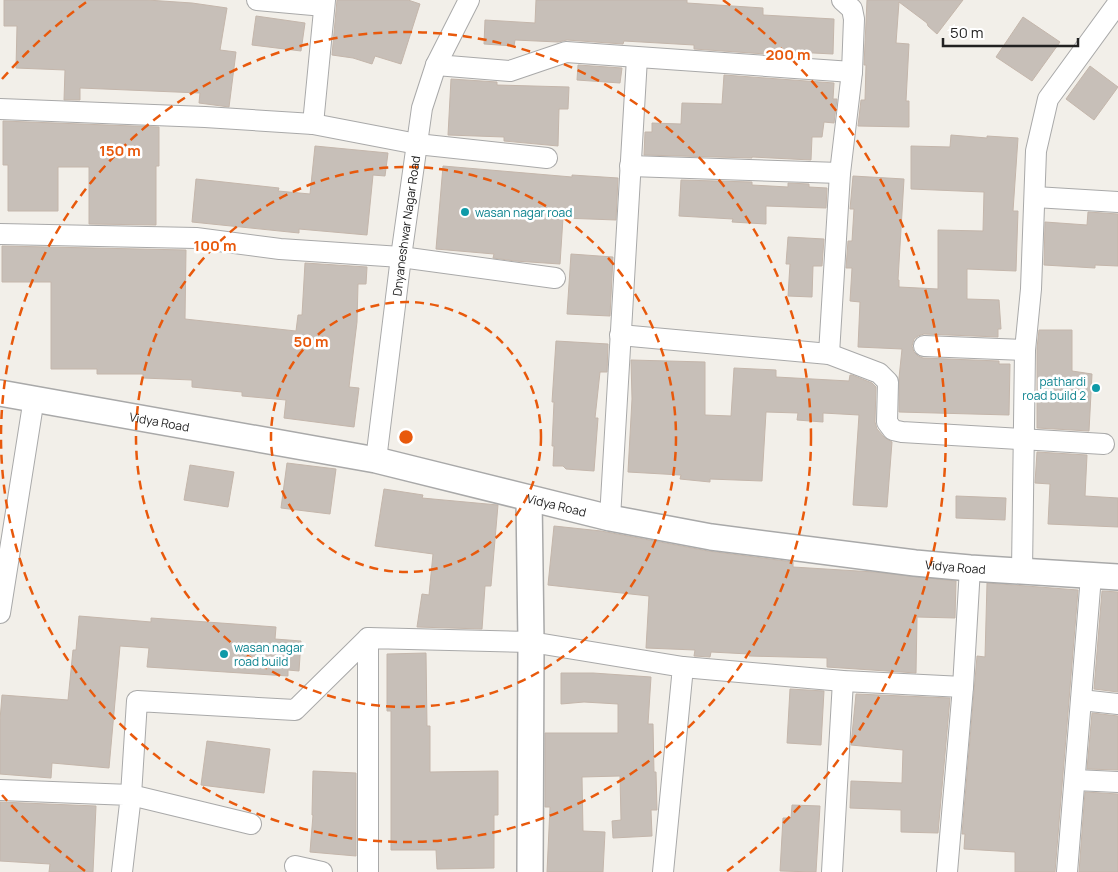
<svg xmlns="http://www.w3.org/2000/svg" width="1118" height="872" viewBox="0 0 1118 872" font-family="Manrope,sans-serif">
	<rect width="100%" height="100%" fill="#f2efe9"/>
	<g fill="#c7bfb8" stroke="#c4b6ab">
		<path d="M4,0H147L192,3L227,8L220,50L236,52L229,107L199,103L200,93L80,88V100H64L65,70L16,68L17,26H4Z"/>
		<path d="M337,0H408L420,4L401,64L375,56L372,64L353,58L332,55Z"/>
		<path d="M536,0H687V3L763,8V15L834,19L833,54L794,52V56L694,49V45L624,41L623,44L567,40L558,42L515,40L514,46L484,44L485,20L535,23Z"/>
		<path d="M867,0H963L937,34L928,26L927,23L899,2L896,43L909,44L906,101H909V127L858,126L861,100H865L866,65H864Z"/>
		<path d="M256,16L305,23L301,51L252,45Z"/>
		<path d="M1023,17L1060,42L1032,81L996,57Z"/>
		<path d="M578,65L622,68L620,83L577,80Z"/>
		<path d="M1090,66L1118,87L1094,120L1066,99Z"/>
		<path d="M724,75L834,83L833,99H837L834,123L824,122L822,137H812L811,160L752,157V158L644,155L645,132H652V123L681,124L682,103L722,104Z"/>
		<path d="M451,79L497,82V85L569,87L568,109H559L558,146L504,141V137L448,135Z"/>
		<path d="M3,121L159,127V166H156V225L89,224V167H58V211H8V165H3Z"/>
		<path d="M951,135L987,138V136L1018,138L1013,211H1018L1016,271L967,269V299L999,300L1001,329H998V337L924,334L918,336L914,339L912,346L914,352L918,356L923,358L999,361V364H1010L1009,415L899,412V378L902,349L858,347L860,302L850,301L852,268H846L848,241H852L854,209H850L853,176L904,179L898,280H899V287L938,289V230L983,231L984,192L911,189V146L950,147Z"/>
		<path d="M315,146L388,153L385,176L373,175L367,235L299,229V233L192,222L196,179L279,188L278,191L310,194Z"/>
		<path d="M443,166L572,177V175L618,178L616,220L563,218L560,264L515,261L493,258L494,254L436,249Z"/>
		<path d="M681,180L752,182V185L788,187V183L809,184V187L827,188L826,208L766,206V224L732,222L733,219L679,216Z"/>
		<path d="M1088,212L1118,214V266L1095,265V268L1044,265L1045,222L1087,225Z"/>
		<path d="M788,237L824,239L822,266H813L812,297L788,296L790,264H786Z"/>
		<path d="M2,246L186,250L185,319L296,331L298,315H302L305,263L367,267L366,284H358L357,322L349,387L359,388L354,427L284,418L286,400L242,396V392L192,387V380L143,378V374H97V369H51V282H2Z"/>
		<path d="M571,254L613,257L610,316L567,314Z"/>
		<path d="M1039,330H1072V371L1092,374L1089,431L1037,428V348Z"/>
		<path d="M556,341L608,344L607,372H600L595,418H598L594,471L566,469L563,466H553L554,446H552L554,402H552Z"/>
		<path d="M631,360L705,362V415L731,416L734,368L776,370V377L849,381L850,375H852L872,383L876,387L875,422L877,429L884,437L892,442L887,507L853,505L859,415L823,413V422L797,420L798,413L766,412L762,481L710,479V482L680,479L681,475L628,472L632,399Z"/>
		<path d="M1037,452L1087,455L1085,496L1118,498V527L1048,524L1050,484L1035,483Z"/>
		<path d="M287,463L336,469L330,514L281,508Z"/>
		<path d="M190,465L234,472L228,507L184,500Z"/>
		<path d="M384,489L423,495L422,498L498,505L491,586H485L482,629L417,627L422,594L429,595L433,554L375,546Z"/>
		<path d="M956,496L1006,498L1005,520L956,518Z"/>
		<path d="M554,526L601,531L708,551L793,562V567L874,572L956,581L955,618L917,617L916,673L827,667V658L749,656V654L711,652L710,657L694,656L695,650L646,648L649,596L548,585Z"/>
		<path d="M987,583L1078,590L1055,872H1015V852L964,849L965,834H962L977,656L985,657Z"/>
		<path d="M1102,591L1118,592V692L1094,689Z"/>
		<path d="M79,616L151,622V618L276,627L275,639L301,641L299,671L288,670V676L147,667L149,648L120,646L109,768L52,763L51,778L0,774V720L2,695L68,700L73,650H76Z"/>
		<path d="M426,653L427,726H430V772L498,771V815H494V868L437,869L436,850H391V711H387V654Z"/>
		<path d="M561,673H593L651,677L648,724H653L654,772H656L657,810H651L652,836L613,838L612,821L621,820L620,776L582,777L583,831L605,832L603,872H547L550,807H545V733H618V704L584,702L561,704Z"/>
		<path d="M790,689L824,691L821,745L787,743Z"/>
		<path d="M856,694L950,698L938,833L901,832V810L850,808L851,781L902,783L903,750L851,745Z"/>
		<path d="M1092,713L1118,716V770L1087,769Z"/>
		<path d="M207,741L270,749L264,793L201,785Z"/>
		<path d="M313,771L356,773V856L310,852L313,815H312Z"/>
		<path d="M1085,792L1118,794V872H1079Z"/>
		<path d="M0,802L96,806L93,872H49L50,864L0,861Z"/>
		<path d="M792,805L820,806L816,872L780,871L783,818H791Z"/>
	</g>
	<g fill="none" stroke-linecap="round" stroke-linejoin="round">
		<g stroke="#a9a9a9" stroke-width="22">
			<g id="minor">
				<path d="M257,0L324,6"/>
				<path d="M436,65L510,71L566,52L852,72"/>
				<path d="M0,109L205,117L313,124L417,144L547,158"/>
				<path d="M313,124L325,0"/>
				<path d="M630,166L840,173"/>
				<path d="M1035,197L1118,202"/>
				<path d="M0,234L196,238L280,249L401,257L555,278"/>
				<path d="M620,335L829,354L879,373L888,382L887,422L893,430L902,432L1104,444"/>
				<path d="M924,346L1025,350"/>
				<path d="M829,354L840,173L852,72L854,19L852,9L842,0"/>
				<path id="s1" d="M376,460L401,257L422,108L436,65L469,0"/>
				<path d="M610,518L637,58"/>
				<path d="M1022,571L1025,350L1031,289L1036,151L1048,99L1118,3"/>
				<path d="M0,613L34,398"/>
				<path d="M683,667L843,681L963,687"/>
				<path d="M1081,700L1118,704"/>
				<path d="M1075,780L1118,782"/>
				<path d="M0,790L131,795L122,872"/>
				<path d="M251,824L131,795L137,701L295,710L368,638"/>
				<path d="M295,866L322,872"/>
				<path d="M368,872V638L531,642L683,667L663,872"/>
				<path d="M832,872L843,681"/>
				<path d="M947,872L963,687L970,568"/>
				<path d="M1067,872L1091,576"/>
			</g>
		</g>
		<g stroke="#a9a9a9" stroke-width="28">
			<g id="tertiary">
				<path id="s2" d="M0,393L376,460L610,518L711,537L915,563L970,568L1118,577"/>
				<path d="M529,498L531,642L530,872"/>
			</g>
		</g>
		<use href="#minor" stroke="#fff" stroke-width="20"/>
		<use href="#tertiary" stroke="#fff" stroke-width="25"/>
	</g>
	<g fill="none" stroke="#e8590c" stroke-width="2.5" stroke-dasharray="9 6">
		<circle cx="406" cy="437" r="135"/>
		<circle cx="406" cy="437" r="270"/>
		<circle cx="406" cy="437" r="405"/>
		<path d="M85 871A540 540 0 0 1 2 795M2 79A540 540 0 0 1 89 0M723 0A540 540 0 0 1 727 871"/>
	</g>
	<g fill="#0f9aa8" stroke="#fff" stroke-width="2">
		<circle cx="465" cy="212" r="5"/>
		<circle cx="1096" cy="388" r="5"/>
		<circle cx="224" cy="654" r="5"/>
	</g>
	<g text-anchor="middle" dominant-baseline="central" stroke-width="5" stroke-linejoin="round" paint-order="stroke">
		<g font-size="12" fill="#0d838f" stroke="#fff" text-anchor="start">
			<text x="475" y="212">wasan nagar road</text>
			<text x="1086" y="381" text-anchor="end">pathardi<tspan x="1086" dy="14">road build 2</tspan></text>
			<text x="234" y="647">wasan nagar<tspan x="234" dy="14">road build</tspan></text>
		</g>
		<g font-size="12" fill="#222" stroke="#fff">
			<text stroke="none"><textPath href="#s1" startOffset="236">Dnyaneshwar Nagar Road</textPath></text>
			<text stroke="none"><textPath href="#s2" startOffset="162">Vidya Road</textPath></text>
			<text stroke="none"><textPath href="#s2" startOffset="568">Vidya Road</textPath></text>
			<text stroke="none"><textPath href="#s2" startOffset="972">Vidya Road</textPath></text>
		</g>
	</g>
	<circle cx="406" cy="437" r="8" fill="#e8590c" stroke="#fff" stroke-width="2.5"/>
	<g font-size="15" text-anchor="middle" font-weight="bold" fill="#e8590c" stroke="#fff" stroke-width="5" stroke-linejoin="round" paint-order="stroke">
		<text x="788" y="60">200 m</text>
		<text x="120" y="156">150 m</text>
		<text x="215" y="251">100 m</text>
		<text x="311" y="347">50 m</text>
	</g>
	<path d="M943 38v8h135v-8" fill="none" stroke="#222222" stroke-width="2.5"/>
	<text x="950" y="38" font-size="15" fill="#222222" stroke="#ffffff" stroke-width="4" paint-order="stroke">50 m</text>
</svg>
